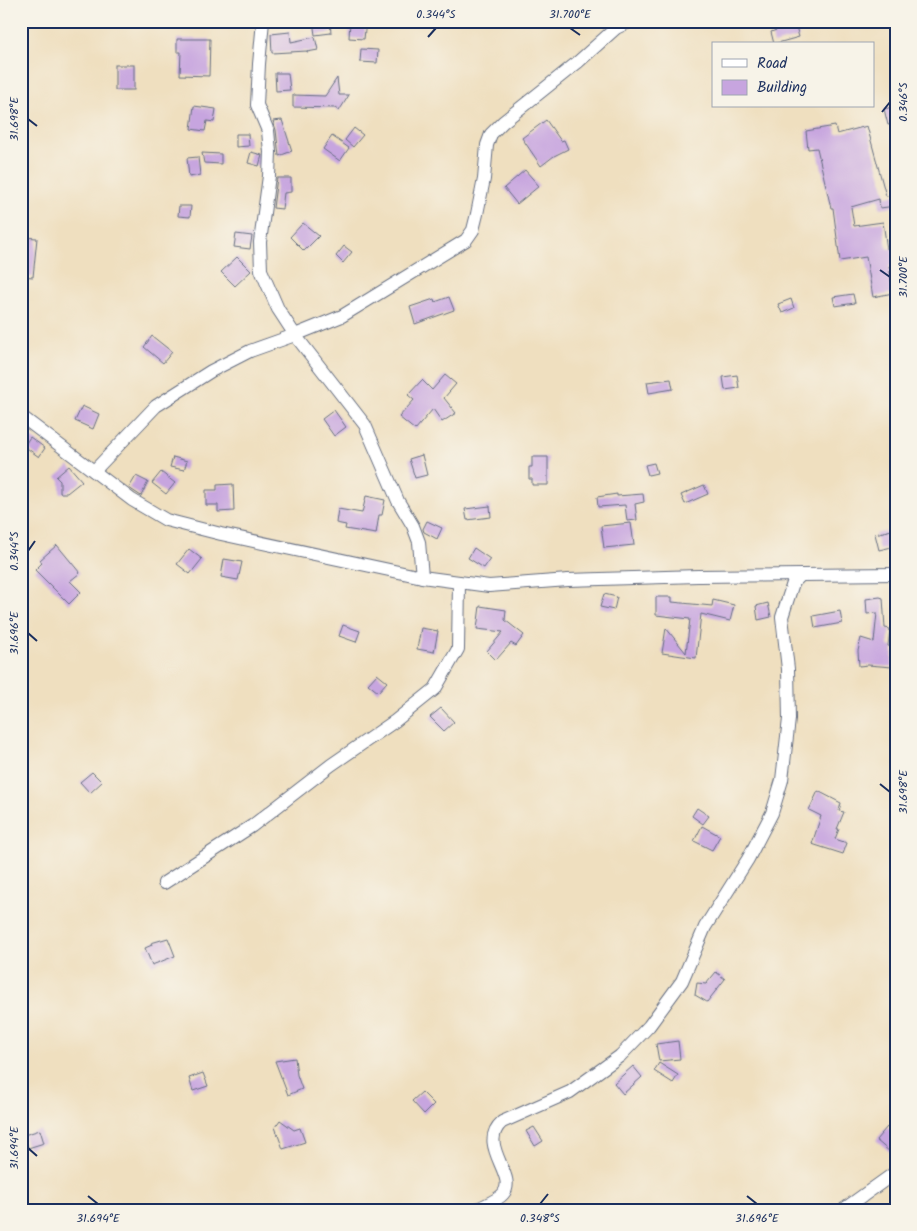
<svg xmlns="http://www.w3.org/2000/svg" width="917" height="1231" viewBox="0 0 917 1231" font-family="Kalam,sans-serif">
	<rect width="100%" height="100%" fill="#f7f3e8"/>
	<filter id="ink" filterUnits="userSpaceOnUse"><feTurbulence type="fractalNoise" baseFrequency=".02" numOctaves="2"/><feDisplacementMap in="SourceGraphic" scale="10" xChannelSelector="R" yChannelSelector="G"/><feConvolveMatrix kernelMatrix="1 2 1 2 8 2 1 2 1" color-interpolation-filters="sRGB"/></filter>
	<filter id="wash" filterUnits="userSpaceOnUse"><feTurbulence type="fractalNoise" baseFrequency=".0096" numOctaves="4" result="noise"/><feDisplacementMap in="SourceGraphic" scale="20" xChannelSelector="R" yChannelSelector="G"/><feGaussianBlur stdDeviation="1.12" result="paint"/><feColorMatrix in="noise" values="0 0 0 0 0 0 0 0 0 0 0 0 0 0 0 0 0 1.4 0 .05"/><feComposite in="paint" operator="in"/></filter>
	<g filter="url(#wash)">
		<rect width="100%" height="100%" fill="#efdfbf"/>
		<g id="blocks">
			<g fill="#c7a5df">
				<path d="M313,21H330L331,33L315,35Z"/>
				<path d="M350,21H366L364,39L349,38Z"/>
				<path d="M795,23L799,37L774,44L771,32Z"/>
				<path d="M290,32L291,42L315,37L318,50L307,52V51L272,53L271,34Z"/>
				<path d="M177,39H210L209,76L180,75L181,52H177Z"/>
				<path d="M361,49L378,50L377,63L360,62Z"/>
				<rect x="115" y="65" width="19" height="25"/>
				<path d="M275,73H288L290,90L276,91Z"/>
				<path d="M337,78L339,95H349L339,111L335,108L293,107V95L325,96Z"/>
				<path d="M194,106L216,109L214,122L207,121L205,131L191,129Z"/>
				<path d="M896,106V123L888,125L884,109Z"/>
				<path d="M282,120L292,151L279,156L276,130L273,121Z"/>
				<path d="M546,120L561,141L564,140L568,149L554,156L541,166L522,138Z"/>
				<path d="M835,126L837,134L867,126L886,196L896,195V206L880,208L879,199L851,207L854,226L883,222L887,249L894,248L896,259V265L889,266L893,293L873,297L866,257L840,261L833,208H831L817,148L808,149L806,131Z"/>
				<path d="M354,128L363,135L353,147L345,140Z"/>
				<path d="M236,134H248L249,146L236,147Z"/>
				<path d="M332,136L349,148L340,161L323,149Z"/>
				<path d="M251,152L262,155L259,166L248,163Z"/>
				<path d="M202,153L221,154V164L204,163Z"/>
				<path d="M198,157L200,175L189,177L187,158Z"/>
				<path d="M525,170L539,186L517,204L504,188Z"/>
				<path d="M277,178H291V192L284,193L282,209L273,208Z"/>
				<path d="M179,206H191L190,217L178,216Z"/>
				<path d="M303,223L319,236L304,251L290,237Z"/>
				<path d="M236,234L252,236L250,249L234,247Z"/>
				<path d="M21,237L37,238L33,277L21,276Z"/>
				<path d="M344,246L352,252L343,263L336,256Z"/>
				<path d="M237,257L251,271L235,286L221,272Z"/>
				<path d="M853,294L855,303L835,306L833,297Z"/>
				<path d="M449,297L454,310L415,324L410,307L434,299L435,302Z"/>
				<path d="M791,299L794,308L782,313L778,304Z"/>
				<path d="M152,336L172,352L163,363L144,347Z"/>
				<path d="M445,375L456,384L444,398L456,413L442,422L433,409L415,430L399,417L414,400L408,395L422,380L432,390Z"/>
				<path d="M737,375L739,388L725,390L723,377Z"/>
				<path d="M671,379L673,389L649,393L647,382Z"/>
				<path d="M82,406L99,414L93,429L75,421Z"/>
				<path d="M334,410L346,427L334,436L322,419Z"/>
				<path d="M30,437L45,448L39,457L24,446Z"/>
				<path d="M422,455L427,475L415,478L409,459Z"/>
				<path d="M173,457L187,461L184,470L170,467Z"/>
				<path d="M532,457H548V485H532V479H529V467H532Z"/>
				<path d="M654,463L657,473L648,475L645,465Z"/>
				<path d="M69,466L82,481L67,493H60V481L56,477Z"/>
				<path d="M161,472L175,483L166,494L152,483Z"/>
				<path d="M136,476L148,482L141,496L129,488Z"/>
				<path d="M233,484L234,511L218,512V505H206V490H217V485Z"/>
				<path d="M704,485L708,494L685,504L681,495Z"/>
				<path d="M617,494V496L643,494L644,502L635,504L637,520L627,521L625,505L598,507L597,497Z"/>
				<path d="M366,496L385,500L382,515H379L376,534L345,529L346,525L336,523L338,509L362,513Z"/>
				<path d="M490,506L491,517L467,520L465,509Z"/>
				<path d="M427,521L442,528L437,539L424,532L423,529Z"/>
				<path d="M631,523L634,545L604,548L601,526Z"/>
				<path d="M896,529V546L879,550L875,534Z"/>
				<path d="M57,545L80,573L70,581L81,592L69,604L35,570L42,563L40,560Z"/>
				<path d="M474,548L490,559L484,568L468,558Z"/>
				<path d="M189,549L202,559L190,574L177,564Z"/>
				<path d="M224,559L242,562L238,580L221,577Z"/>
				<path d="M604,594L617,597L614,610L600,607Z"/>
				<path d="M656,597H672V602L712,606L713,600L734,605L730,621L701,614L696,658L662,653L666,628L686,653L690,619L656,615Z"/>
				<path d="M880,597L883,598L885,628L890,629L888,646L893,647L892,667L868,665L859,666L858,651L861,638L874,642L877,613L867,614L866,599Z"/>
				<path d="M768,603L771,617L758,620L756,606Z"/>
				<path d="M480,606L506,610L505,620L524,635L516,646L511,643L496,660L487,651L503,632L477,629Z"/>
				<path d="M840,611L842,623L815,628L813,616Z"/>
				<path d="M343,625L360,631L356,642L339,636Z"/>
				<path d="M421,628L438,631L434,652L417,649Z"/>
				<path d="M377,674L387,682L378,692L368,684Z"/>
				<path d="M441,708L454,722L444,731L430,717Z"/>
				<path d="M92,772L102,782L90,793L80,782Z"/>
				<path d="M818,791L841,803L839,811L844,812L837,829H839L835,839L847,843L843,854L812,844L821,816L809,810Z"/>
				<path d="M697,808L709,816L703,824L692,816Z"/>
				<path d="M702,826L720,836L712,850L694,841Z"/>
				<path d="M168,938L175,956L152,965L145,948L152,945L151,943Z"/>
				<path d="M716,972L725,979L707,1002L695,995L697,983L706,984Z"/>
				<path d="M678,1041L680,1059L659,1061L656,1044Z"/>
				<path d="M295,1058L297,1075L302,1089L288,1095L275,1061Z"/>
				<path d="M659,1063L678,1075L673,1083L654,1071Z"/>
				<path d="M633,1066L642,1077L623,1094L614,1083Z"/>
				<path d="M203,1073L208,1086L193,1091L189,1078Z"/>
				<path d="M422,1092L434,1104L424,1114L412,1101Z"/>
				<path d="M280,1120L294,1130L300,1128L305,1142L283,1149L275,1127Z"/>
				<path d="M534,1127L543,1141L535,1146L526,1131Z"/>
				<path d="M887,1127L896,1134V1144L890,1152L876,1140Z"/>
				<path d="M40,1130L44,1143L28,1148L24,1135Z"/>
			</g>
		</g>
	</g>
	<g filter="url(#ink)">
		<use href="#blocks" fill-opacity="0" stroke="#656d80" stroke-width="1"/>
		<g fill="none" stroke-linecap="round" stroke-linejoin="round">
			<g stroke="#656d80" stroke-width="14">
				<g id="street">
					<path d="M263,21L259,64L257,105L268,131L270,152L269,176L260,242L261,270L278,309L295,335L342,316L466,240L473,230L477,214L484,179L487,145L491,134L503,122L578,62L616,28L631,21"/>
					<path d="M21,416L132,500L166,520L221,534L422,577L489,586L568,580L698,576L896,574"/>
					<path d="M94,471L156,406L211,371L250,351L295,335L365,425L398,501L413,526L419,542L422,577"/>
					<path d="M164,883L252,826L331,765L395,721L435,689L458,649L459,582"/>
					<path d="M476,1210C484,1205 497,1201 503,1194C519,1176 476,1145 502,1122L570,1092L620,1056L649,1026L682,981L705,927L748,859L772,813L782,780L789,719L788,669L782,617L793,583L801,575"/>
					<path d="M843,1210L896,1172"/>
				</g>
			</g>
			<use href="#street" stroke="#fff" stroke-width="12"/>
		</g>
	</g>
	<path fill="none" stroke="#1b2f5e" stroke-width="2" d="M570,28L580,35M428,37L436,28M882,112L890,102M28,119L37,126M880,270L890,277M28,551L35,541M28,633L37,641M880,784L890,792M28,1148L37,1156M88,1196L98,1204M747,1196L757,1204M540,1204L548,1194"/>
	<rect width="917" height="1231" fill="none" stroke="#f7f3e8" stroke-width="55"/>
	<rect x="712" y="42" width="162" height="65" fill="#f7f3e8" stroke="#9fa5b1"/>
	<rect x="722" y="59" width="25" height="8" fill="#ffffff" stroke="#9fa5b1"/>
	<text x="757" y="68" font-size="15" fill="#1b2f5e">Road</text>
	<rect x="722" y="80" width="25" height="15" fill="#c7a5df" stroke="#9fa5b1"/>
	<text x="757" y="92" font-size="15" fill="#1b2f5e">Building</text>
	<rect x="28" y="28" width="862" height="1176" fill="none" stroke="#1b2f5e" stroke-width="2"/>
	<g font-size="12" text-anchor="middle" fill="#1b2f5e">
		<text x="436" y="18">0.344°S</text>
		<text x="570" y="18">31.700°E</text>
		<text transform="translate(903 102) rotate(-90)" y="4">0.346°S</text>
		<text transform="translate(14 119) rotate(-90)" y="4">31.698°E</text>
		<text transform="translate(903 277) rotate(-90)" y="4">31.700°E</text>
		<text transform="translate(14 551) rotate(-90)" y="4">0.344°S</text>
		<text transform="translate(14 633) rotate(-90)" y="4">31.696°E</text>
		<text transform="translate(903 792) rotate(-90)" y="4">31.698°E</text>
		<text transform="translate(14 1148) rotate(-90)" y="4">31.694°E</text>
		<text x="98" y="1222">31.694°E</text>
		<text x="540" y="1222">0.348°S</text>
		<text x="757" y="1222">31.696°E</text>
	</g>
</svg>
